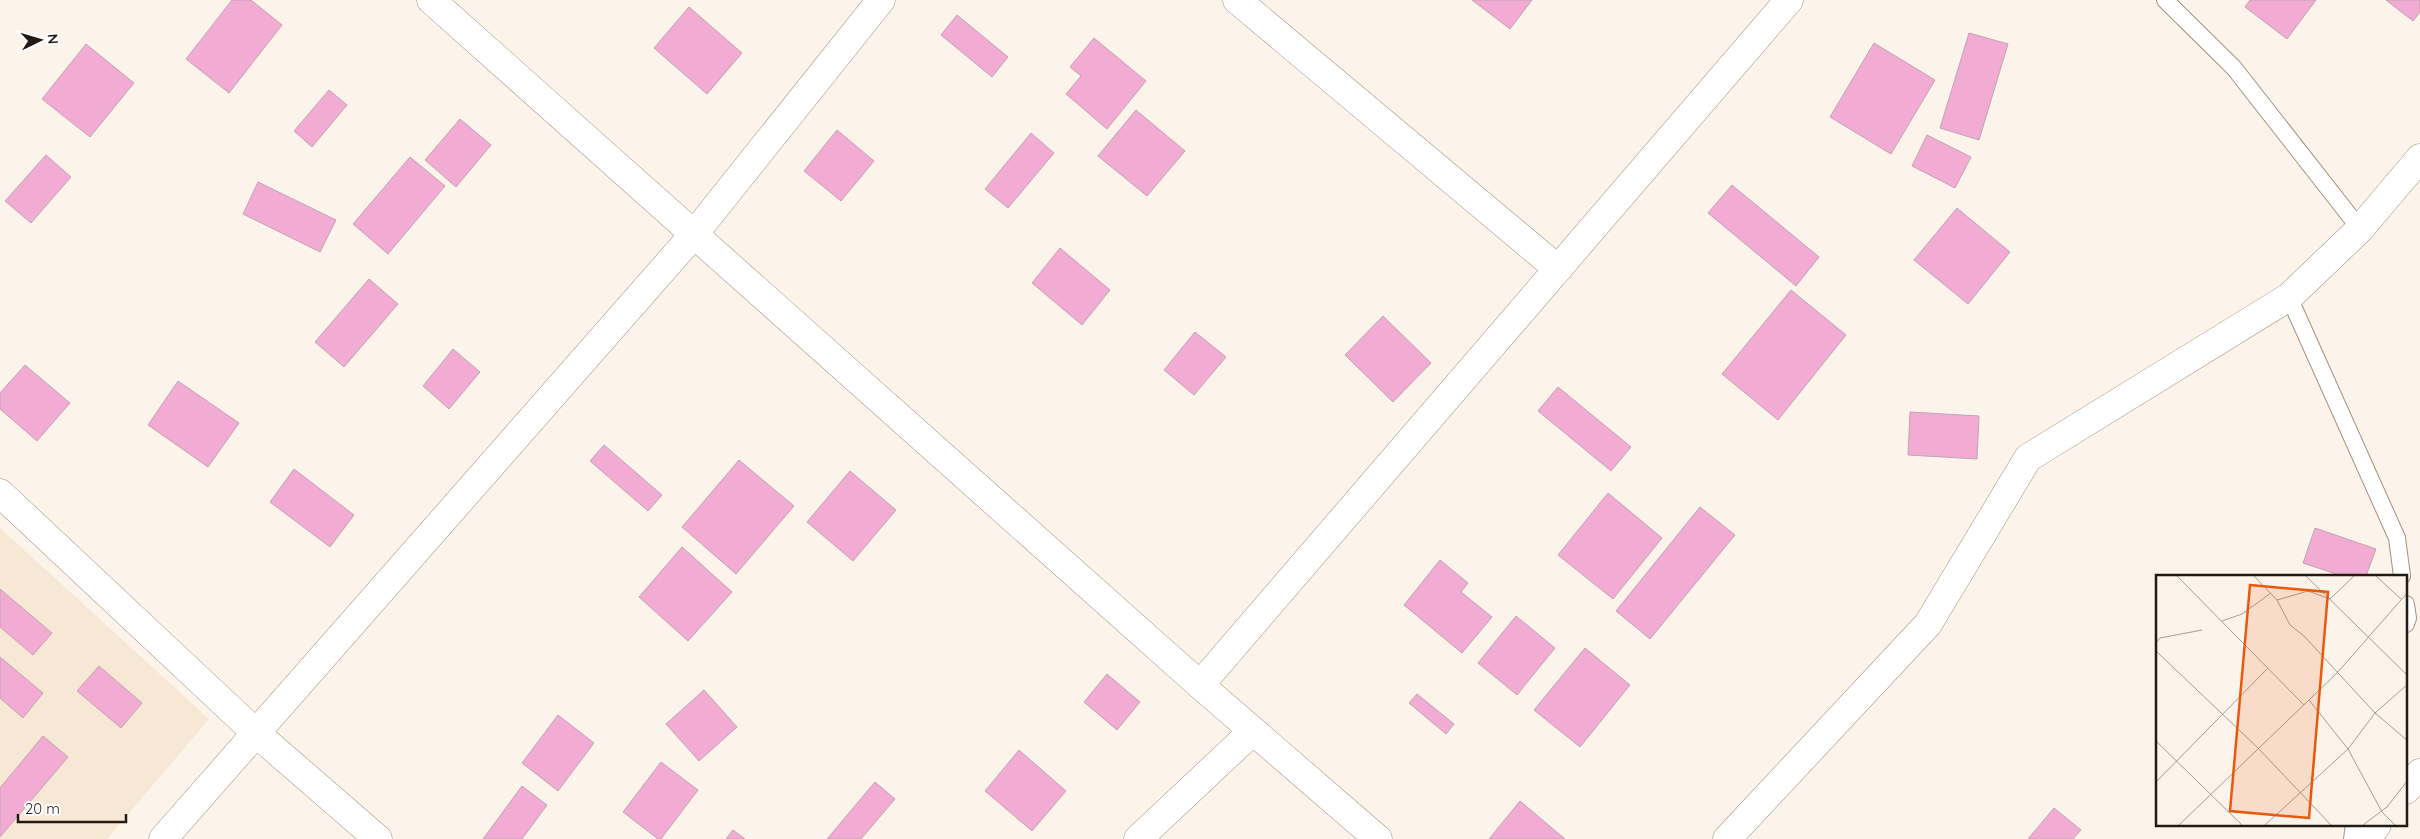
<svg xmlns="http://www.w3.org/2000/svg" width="2420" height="839" viewBox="0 0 2420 839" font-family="Quicksand,sans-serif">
	<rect width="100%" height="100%" fill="#fcf3ea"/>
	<path fill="#f7e8d5" d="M0,528L209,719L107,839H0Z"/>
	<g fill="#f2abd2" stroke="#c1a4b4">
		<path d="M232,0H251L282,25L229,93L186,59Z"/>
		<path d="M1472,0H1532L1510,29Z"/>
		<path d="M2250,0H2316L2287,39L2245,7Z"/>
		<path d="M2386,0H2420V12L2413,21Z"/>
		<path d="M689,7L742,53L707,94L654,48Z"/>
		<path d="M957,15L1008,57L992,77L941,35Z"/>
		<path d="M1969,33L2008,44L1979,140L1940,128Z"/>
		<path d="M1094,38L1146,81L1107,129L1066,94L1081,76L1070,67Z"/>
		<path d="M1874,43L1935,80L1891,154L1830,117Z"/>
		<path d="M86,44L134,83L90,137L42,99Z"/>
		<path d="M329,90L347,105L312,147L294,131Z"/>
		<path d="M1136,110L1185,151L1147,196L1098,156Z"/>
		<path d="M460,119L491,145L456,187L425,160Z"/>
		<path d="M837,130L874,161L841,201L804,171Z"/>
		<path d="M1031,133L1054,153L1008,208L985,189Z"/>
		<path d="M1927,135L1971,157L1955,188L1912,166Z"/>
		<path d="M46,155L71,177L31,223L5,201Z"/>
		<path d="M410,157L445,186L388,254L353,224Z"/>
		<path d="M258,182L336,220L320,252L243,214Z"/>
		<path d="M1732,185L1819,257L1796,286L1708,213Z"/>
		<path d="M1957,208L2010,252L1968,304L1914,260Z"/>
		<path d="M1060,248L1110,290L1082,325L1032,283Z"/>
		<path d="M369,279L398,304L344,367L315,342Z"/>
		<path d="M1791,290L1846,335L1778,420L1722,374Z"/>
		<path d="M1383,316L1431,363L1393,402L1345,355Z"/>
		<path d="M1195,332L1226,357L1194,395L1164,370Z"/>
		<path d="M453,349L480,372L449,409L423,386Z"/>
		<path d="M25,365L70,403L37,441L0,409V393Z"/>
		<path d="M178,381L239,423L208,467L148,425Z"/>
		<path d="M1558,387L1631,447L1611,471L1538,411Z"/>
		<path d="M1910,412L1979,416L1977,459L1908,455Z"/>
		<path d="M604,445L662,495L648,511L590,461Z"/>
		<path d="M739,460L794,506L736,574L682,527Z"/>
		<path d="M294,469L354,515L330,547L270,502Z"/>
		<path d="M850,471L896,510L853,561L807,522Z"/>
		<path d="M1608,493L1662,538L1613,599L1558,555Z"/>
		<path d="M1700,507L1735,535L1650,639L1616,611Z"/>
		<path d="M2315,528L2376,549L2366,576H2342L2303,563Z"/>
		<path d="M682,547L732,592L688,641L639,597Z"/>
		<path d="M1440,560L1468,583L1461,592L1492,617L1462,653L1404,605Z"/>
		<path d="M0,589L52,633L33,655L0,627Z"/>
		<path d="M1516,616L1555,648L1517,695L1478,663Z"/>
		<path d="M1585,648L1630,685L1580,747L1534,710Z"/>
		<path d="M0,657L43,693L23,718L0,698Z"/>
		<path d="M99,666L142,703L121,728L77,691Z"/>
		<path d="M1107,674L1140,702L1117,730L1084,702Z"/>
		<path d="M704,690L737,727L699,761L666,724Z"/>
		<path d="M1417,694L1454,724L1446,734L1409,703Z"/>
		<path d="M558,715L594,743L558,791L522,763Z"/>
		<path d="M43,736L68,757L0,837V788Z"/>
		<path d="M1019,750L1066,791L1032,831L985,791Z"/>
		<path d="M661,762L698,790L661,839H658L623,812Z"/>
		<path d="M875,782L895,799L861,839H827Z"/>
		<path d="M522,786L547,805L522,839H483Z"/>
		<path d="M1520,801L1565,839H1489Z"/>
		<path d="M2054,808L2081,830L2073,839H2028Z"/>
		<path d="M733,830L745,839H726Z"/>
	</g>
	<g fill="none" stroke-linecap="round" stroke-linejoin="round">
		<g stroke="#a6907c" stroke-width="18">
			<g id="lane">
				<path d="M2165,0L2234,68L2360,229"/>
				<path d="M2289,297L2397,538L2402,576"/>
				<path d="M2406,604L2408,618L2406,624"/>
				<path d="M2352,839L2354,825"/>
			</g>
		</g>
		<g stroke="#a6907c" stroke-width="29">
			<g id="street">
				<path d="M431,0L1200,685L1378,839"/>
				<path d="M1237,0L1558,269"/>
				<path d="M0,493L257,734L378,839"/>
				<path d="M1200,685L1789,0"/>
				<path d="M2406,790L2420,773"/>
				<path d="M163,839L695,233L881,0"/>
				<path d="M1138,839L1253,731"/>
				<path d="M1727,839L1928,624L2028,458L2289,297L2360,229L2420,158"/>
				<path d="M2366,839L2377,825"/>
			</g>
		</g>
		<use href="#lane" stroke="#fff" stroke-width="16"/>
		<use href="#street" stroke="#fff" stroke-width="28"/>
	</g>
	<g transform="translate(2156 575)">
		<rect width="251" height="251" fill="#fcf3ea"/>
		<path fill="none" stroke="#a59c94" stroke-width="1" d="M21,1L148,130M98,1L121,25L134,50L148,61L219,138L252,166M150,1L252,101M220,1L245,24M121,25L152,16L174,24L198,1M66,46L86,39L115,18M0,68L4,63L46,55M0,76L102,173L175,250M153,125L192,174L226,237L239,250M0,166L86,250M0,207L112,93M23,250L181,98L252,17M109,250L192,174L219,138L252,109M207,250L231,232L252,205"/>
		<path fill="#e8590c" fill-opacity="0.15" stroke="#e8590c" stroke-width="2.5" d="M94,10L172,17L153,243L74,236Z"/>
		<rect width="251" height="251" fill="none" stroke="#231a13" stroke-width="2.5"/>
	</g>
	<g transform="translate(40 40) rotate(85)" stroke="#ffffff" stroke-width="4" paint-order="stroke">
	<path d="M0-4L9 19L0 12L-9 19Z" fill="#231a13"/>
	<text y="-8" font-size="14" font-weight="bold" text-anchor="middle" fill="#231a13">N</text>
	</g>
	<path d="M18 814v8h108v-8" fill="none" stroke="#231a13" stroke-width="2.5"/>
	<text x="25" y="814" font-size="15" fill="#231a13" stroke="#ffffff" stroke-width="4" paint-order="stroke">20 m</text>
</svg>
